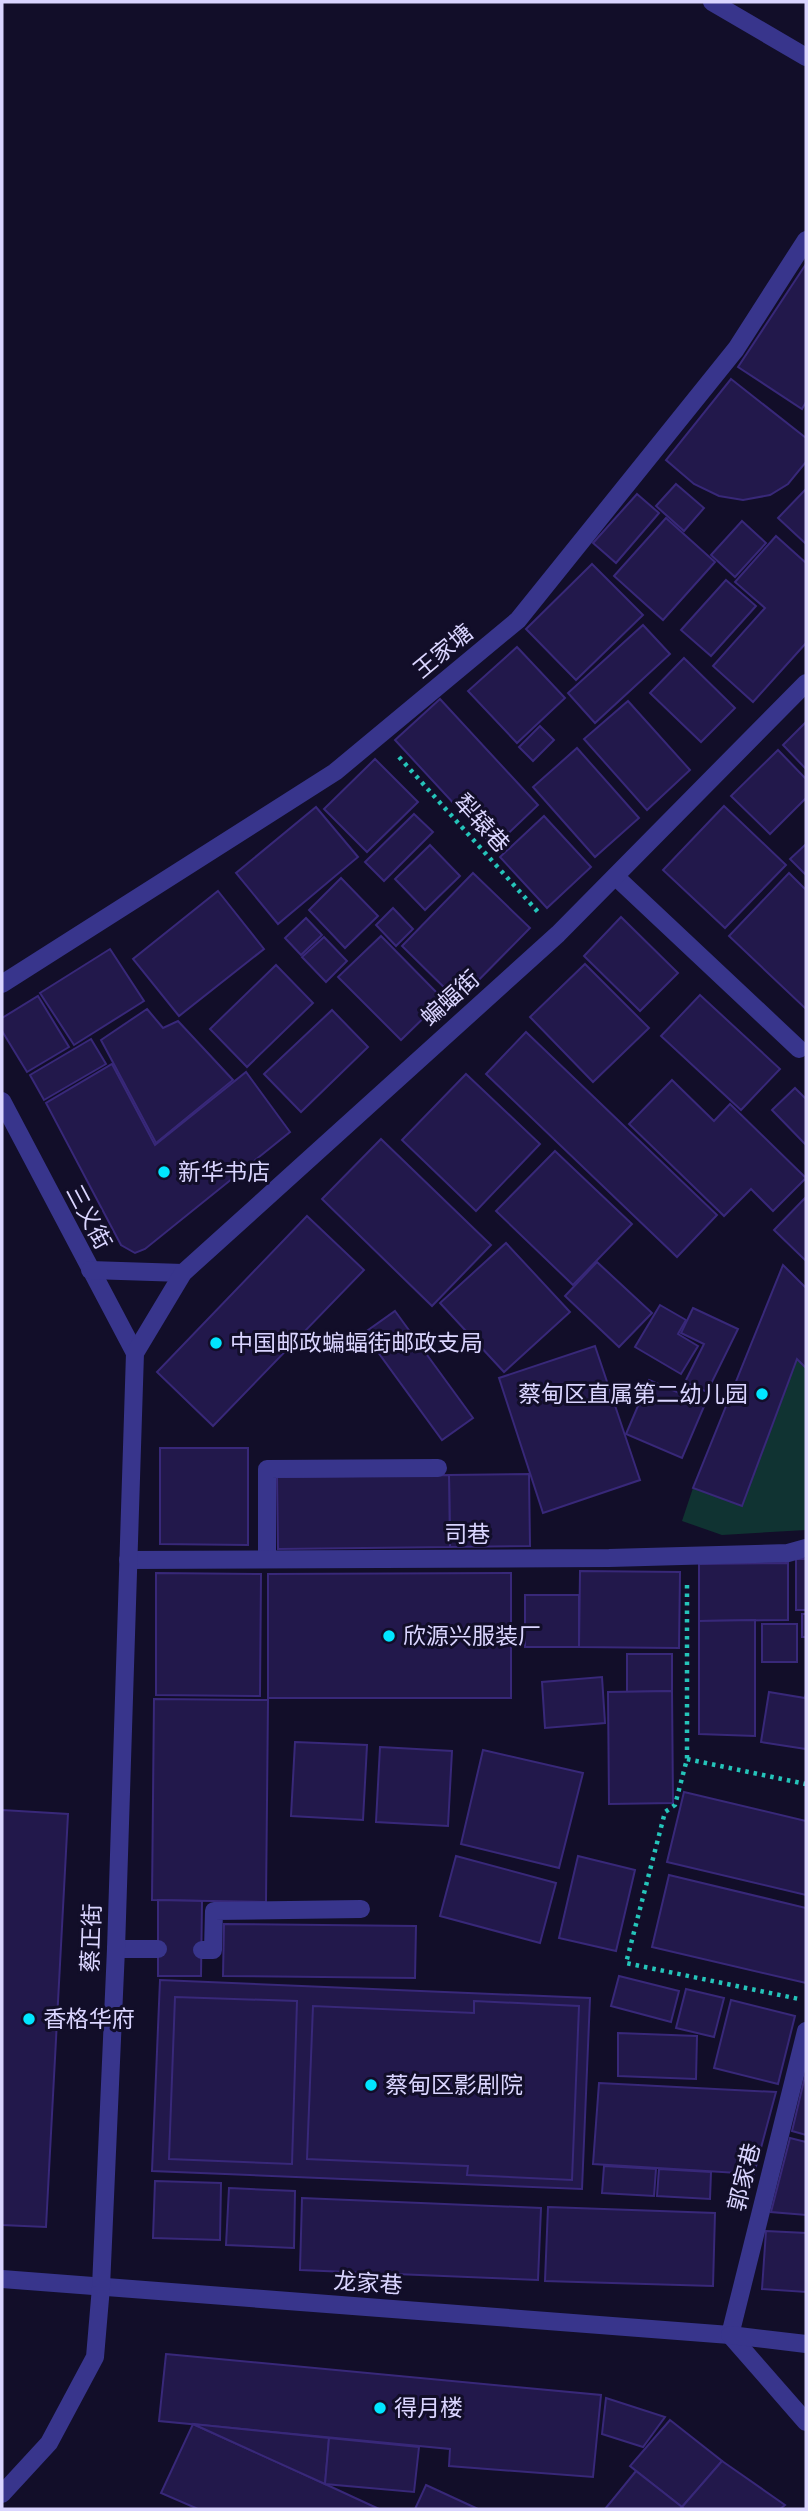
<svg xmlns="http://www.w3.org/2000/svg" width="808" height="2511" viewBox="0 0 808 2511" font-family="'Fira Sans','Noto Sans SC',sans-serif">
	<rect width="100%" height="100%" fill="#120e29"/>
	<path fill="#103332" d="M797,1359L806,1368V1530L722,1535L682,1521L693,1488L742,1506Z"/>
	<g fill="#22184b" stroke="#382879" stroke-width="2">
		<path d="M806,264V402L802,409L738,367Z"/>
		<path d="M731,379L806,438V462L788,484L770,495L743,500L719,496L694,484L666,460Z"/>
		<path d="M676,484L704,508L684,531L656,506Z"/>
		<path d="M806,489V544L778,518Z"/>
		<path d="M637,494L659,513L616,563L593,543Z"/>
		<path d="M666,518L715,562L663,620L614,576Z"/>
		<path d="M742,521L766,543L735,577L711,555Z"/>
		<path d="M776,536L806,563V643L753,702L713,666L765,608L735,582Z"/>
		<path d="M592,564L643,615L576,680L526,629Z"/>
		<path d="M726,580L756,606L711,656L681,630Z"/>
		<path d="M643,625L670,654L595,723L568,693Z"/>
		<path d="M517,647L565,698L517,743L468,691Z"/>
		<path d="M684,658L735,708L701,742L650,693Z"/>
		<path d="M440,699L538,805L494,847L395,740Z"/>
		<path d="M628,701L690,770L647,810L584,739Z"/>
		<path d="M806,722V769L783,745Z"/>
		<path d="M540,726L554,740L533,761L519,747Z"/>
		<path d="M577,748L639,818L595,857L533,787Z"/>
		<path d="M778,750L806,779V798L770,834L731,796Z"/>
		<path d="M375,759L418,802L367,852L324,809Z"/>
		<path d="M724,806L786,865L725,928L663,870Z"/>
		<path d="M316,807L358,857L278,924L236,873Z"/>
		<path d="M414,814L433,832L384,881L365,862Z"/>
		<path d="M544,816L591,867L547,908L500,857Z"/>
		<path d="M806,844V875L790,859Z"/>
		<path d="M430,845L460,876L425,910L395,879Z"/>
		<path d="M473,873L530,928L458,1001L402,946Z"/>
		<path d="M789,873L806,890V1009L729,936Z"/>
		<path d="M341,878L378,916L345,948L309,910Z"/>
		<path d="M218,891L264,949L179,1016L133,959Z"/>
		<path d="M393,908L413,929L396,946L376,925Z"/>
		<path d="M621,917L678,973L640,1011L584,956Z"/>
		<path d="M306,918L322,935L301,955L285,938Z"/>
		<path d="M381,936L443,999L401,1040L338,977Z"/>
		<path d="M324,937L347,961L326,982L302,957Z"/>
		<path d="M110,949L144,1001L74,1045L40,993Z"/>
		<path d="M585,964L649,1028L593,1082L530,1017Z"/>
		<path d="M276,965L313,1003L247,1067L210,1029Z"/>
		<path d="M700,995L780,1069L741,1110L661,1036Z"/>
		<path d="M38,996L69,1047L27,1072L2,1031V1018Z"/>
		<path d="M147,1009L163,1028L178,1021L233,1080L156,1143L101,1040Z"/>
		<path d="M332,1010L368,1047L301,1112L264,1074Z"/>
		<path d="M526,1032L717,1215L677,1257L486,1074Z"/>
		<path d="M91,1039L106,1064L44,1100L30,1075Z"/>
		<path d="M112,1064L155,1145L246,1072L290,1132L145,1249L135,1253L121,1245L46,1103Z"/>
		<path d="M466,1074L540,1144L476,1211L402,1140Z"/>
		<path d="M672,1080L714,1121L730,1104L806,1178L773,1211L751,1189L724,1216L629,1124Z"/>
		<path d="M795,1088L806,1099V1145L772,1110Z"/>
		<path d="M381,1139L491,1245L432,1306L322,1199Z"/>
		<path d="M555,1151L632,1224L573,1285L496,1211Z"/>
		<path d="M806,1197V1261L774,1230Z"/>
		<path d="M307,1216L364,1270L213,1426L157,1372Z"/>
		<path d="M506,1243L570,1312L504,1372L440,1303Z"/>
		<path d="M597,1262L652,1313L619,1347L565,1296Z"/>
		<path d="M783,1265L806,1288V1368L797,1359L742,1506L693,1488Z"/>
		<path d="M660,1305L686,1320L678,1334L698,1346L681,1374L635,1347Z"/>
		<path d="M693,1308L738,1329L707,1392L685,1382L704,1344L681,1333Z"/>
		<path d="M395,1311L473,1418L442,1440L364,1333Z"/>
		<path d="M595,1346L640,1480L543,1513L499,1378Z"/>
		<path d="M649,1380L705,1404L682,1458L626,1434Z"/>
		<path d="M160,1448H248V1545L160,1544Z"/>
		<path d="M529,1474L530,1546L450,1547L449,1475Z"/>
		<path d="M449,1475L450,1547L278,1549L277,1477Z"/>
		<rect x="796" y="1559" width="10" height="51"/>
		<path d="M788,1563V1620L699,1621V1564Z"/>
		<path d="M580,1571L680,1572L679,1648L579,1647Z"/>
		<path d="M156,1573L261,1574L260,1696L156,1695Z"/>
		<path d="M511,1573V1698H268V1574Z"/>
		<rect x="525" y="1595" width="54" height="52"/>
		<rect x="802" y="1614" width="4" height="23"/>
		<path d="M755,1620V1736L699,1734V1621Z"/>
		<rect x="762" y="1624" width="35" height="38"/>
		<path d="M627,1654H672V1691L627,1692Z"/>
		<path d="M602,1677L605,1723L545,1728L542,1682Z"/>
		<path d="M672,1691L673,1803L609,1804L608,1692Z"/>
		<path d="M769,1692L805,1698L806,1693V1749L761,1742Z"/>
		<path d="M154,1699L268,1700L266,1902L152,1900Z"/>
		<path d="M295,1742L367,1745L363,1820L291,1816Z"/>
		<path d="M380,1747L452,1751L448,1826L376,1822Z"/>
		<path d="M483,1750L583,1773L559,1868L461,1844Z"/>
		<path d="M684,1792L806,1821V1895L667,1862Z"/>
		<path d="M2,1810L68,1814L46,2227L2,2225Z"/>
		<path d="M456,1856L556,1883L540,1943L440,1916Z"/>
		<path d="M578,1856L635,1870L616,1951L559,1938Z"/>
		<path d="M669,1875L806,1908V1983L652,1947Z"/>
		<path d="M158,1900L202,1901L201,1976H158Z"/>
		<path d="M224,1924L416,1926L415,1978L223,1976Z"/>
		<path d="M619,1976L679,1991L671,2022L611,2006Z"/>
		<path d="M160,1980L590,1998L582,2189L152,2171Z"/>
		<path d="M686,1989L724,1998L714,2037L676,2028Z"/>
		<path d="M175,1997L297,2001L292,2164L169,2159Z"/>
		<path d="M731,2000L795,2016L778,2084L714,2068Z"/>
		<path d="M474,2001L579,2006L572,2180L467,2175L468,2166L307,2159L313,2006L474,2013Z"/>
		<path d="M618,2033L697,2036L696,2079L618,2076Z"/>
		<path d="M806,2072V2135L792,2131Z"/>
		<path d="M599,2083L776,2092L754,2174L593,2164Z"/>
		<path d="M790,2138L806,2142V2215L771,2212Z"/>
		<path d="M604,2166L656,2169L654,2196L602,2193Z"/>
		<path d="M659,2169L711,2172L710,2199L657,2196Z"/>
		<path d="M155,2181L221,2183L220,2240L153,2238Z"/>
		<path d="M229,2188L295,2191L294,2248L226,2245Z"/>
		<path d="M302,2198L541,2208L538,2280L300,2270Z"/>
		<path d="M548,2207L715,2213L713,2286L545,2281Z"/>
		<path d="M766,2231L806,2233V2292L762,2289Z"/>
		<path d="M166,2354L601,2395L593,2477L449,2466L450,2449L159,2421Z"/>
		<path d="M606,2398L665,2417L643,2447L602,2434Z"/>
		<path d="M670,2420L722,2461L682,2507L630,2466Z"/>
		<path d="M193,2424L325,2484L379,2509H198L161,2493Z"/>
		<path d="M193,2424L329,2438L325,2484Z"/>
		<path d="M329,2438L419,2447L414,2492L325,2484Z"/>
		<path d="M722,2461L785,2505L780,2509H684L682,2507Z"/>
		<path d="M636,2471L682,2507L680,2509H605Z"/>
		<path d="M426,2485L478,2509H415Z"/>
	</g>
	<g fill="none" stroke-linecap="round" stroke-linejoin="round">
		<g stroke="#25c4ba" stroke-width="4.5" stroke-dasharray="3.5 5" stroke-linecap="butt">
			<path d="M399,757L538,912"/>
			<path d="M687,1585V1759L675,1805L665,1812L626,1963L799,1999"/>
			<path d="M687,1759L806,1784"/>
		</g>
		<g stroke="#38358c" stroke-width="18">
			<path d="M616,877L799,1049"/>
			<path d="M267,1559V1469L438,1468"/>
			<path d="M116,1949H158"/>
			<path d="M202,1950H213L214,1911L361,1909"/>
		</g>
		<g stroke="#38358c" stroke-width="18">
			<path d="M712,2L806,57"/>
			<path d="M2,984L335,772L518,620L736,349L806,240"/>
			<path d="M2,1101L135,1353"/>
			<path d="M90,1270L183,1273"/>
			<path d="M128,1560L609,1558L788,1553L806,1548"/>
			<path d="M2,2279L730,2335L806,2031"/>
			<path d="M2,2494L49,2443L95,2357L101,2287L116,1949L135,1353L183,1273L558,934L806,683"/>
		</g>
		<g stroke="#38358c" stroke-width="18">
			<path d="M730,2335L806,2422"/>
			<path d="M730,2335L806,2344"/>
		</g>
	</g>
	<g fill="#01e6ff" stroke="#120e29" stroke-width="2.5">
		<circle cx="164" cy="1172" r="7"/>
		<circle cx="216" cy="1343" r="7"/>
		<circle cx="762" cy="1394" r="7"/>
		<circle cx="389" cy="1636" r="7"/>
		<circle cx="29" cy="2019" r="7"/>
		<circle cx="371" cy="2085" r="7"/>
		<circle cx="380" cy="2408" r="7"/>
	</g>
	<g text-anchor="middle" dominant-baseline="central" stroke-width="6" stroke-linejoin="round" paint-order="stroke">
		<g font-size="23" fill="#dad5ff" stroke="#120e29">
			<text transform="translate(443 651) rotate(-40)">王家塘</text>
			<text transform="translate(482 823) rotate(48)">犁辕巷</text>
			<text transform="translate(450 998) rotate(-42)">蝙蝠街</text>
			<text transform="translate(89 1217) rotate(62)">三义街</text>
			<text x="467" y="1534">司巷</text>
			<text transform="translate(91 1938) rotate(-88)">蔡正街</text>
			<text transform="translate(744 2177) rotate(-76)">郭家巷</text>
			<text transform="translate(368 2283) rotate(4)">龙家巷</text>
		</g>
		<g font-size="23" fill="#dad5ff" stroke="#120e29" text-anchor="start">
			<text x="178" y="1172">新华书店</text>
			<text x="230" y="1343">中国邮政蝙蝠街邮政支局</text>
			<text x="748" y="1394" text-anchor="end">蔡甸区直属第二幼儿园</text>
			<text x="403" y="1636">欣源兴服装厂</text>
			<text x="43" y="2019">香格华府</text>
			<text x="385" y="2085">蔡甸区影剧院</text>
			<text x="394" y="2408">得月楼</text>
		</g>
	</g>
	<rect width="808" height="2511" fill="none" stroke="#dad5ff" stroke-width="7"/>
</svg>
